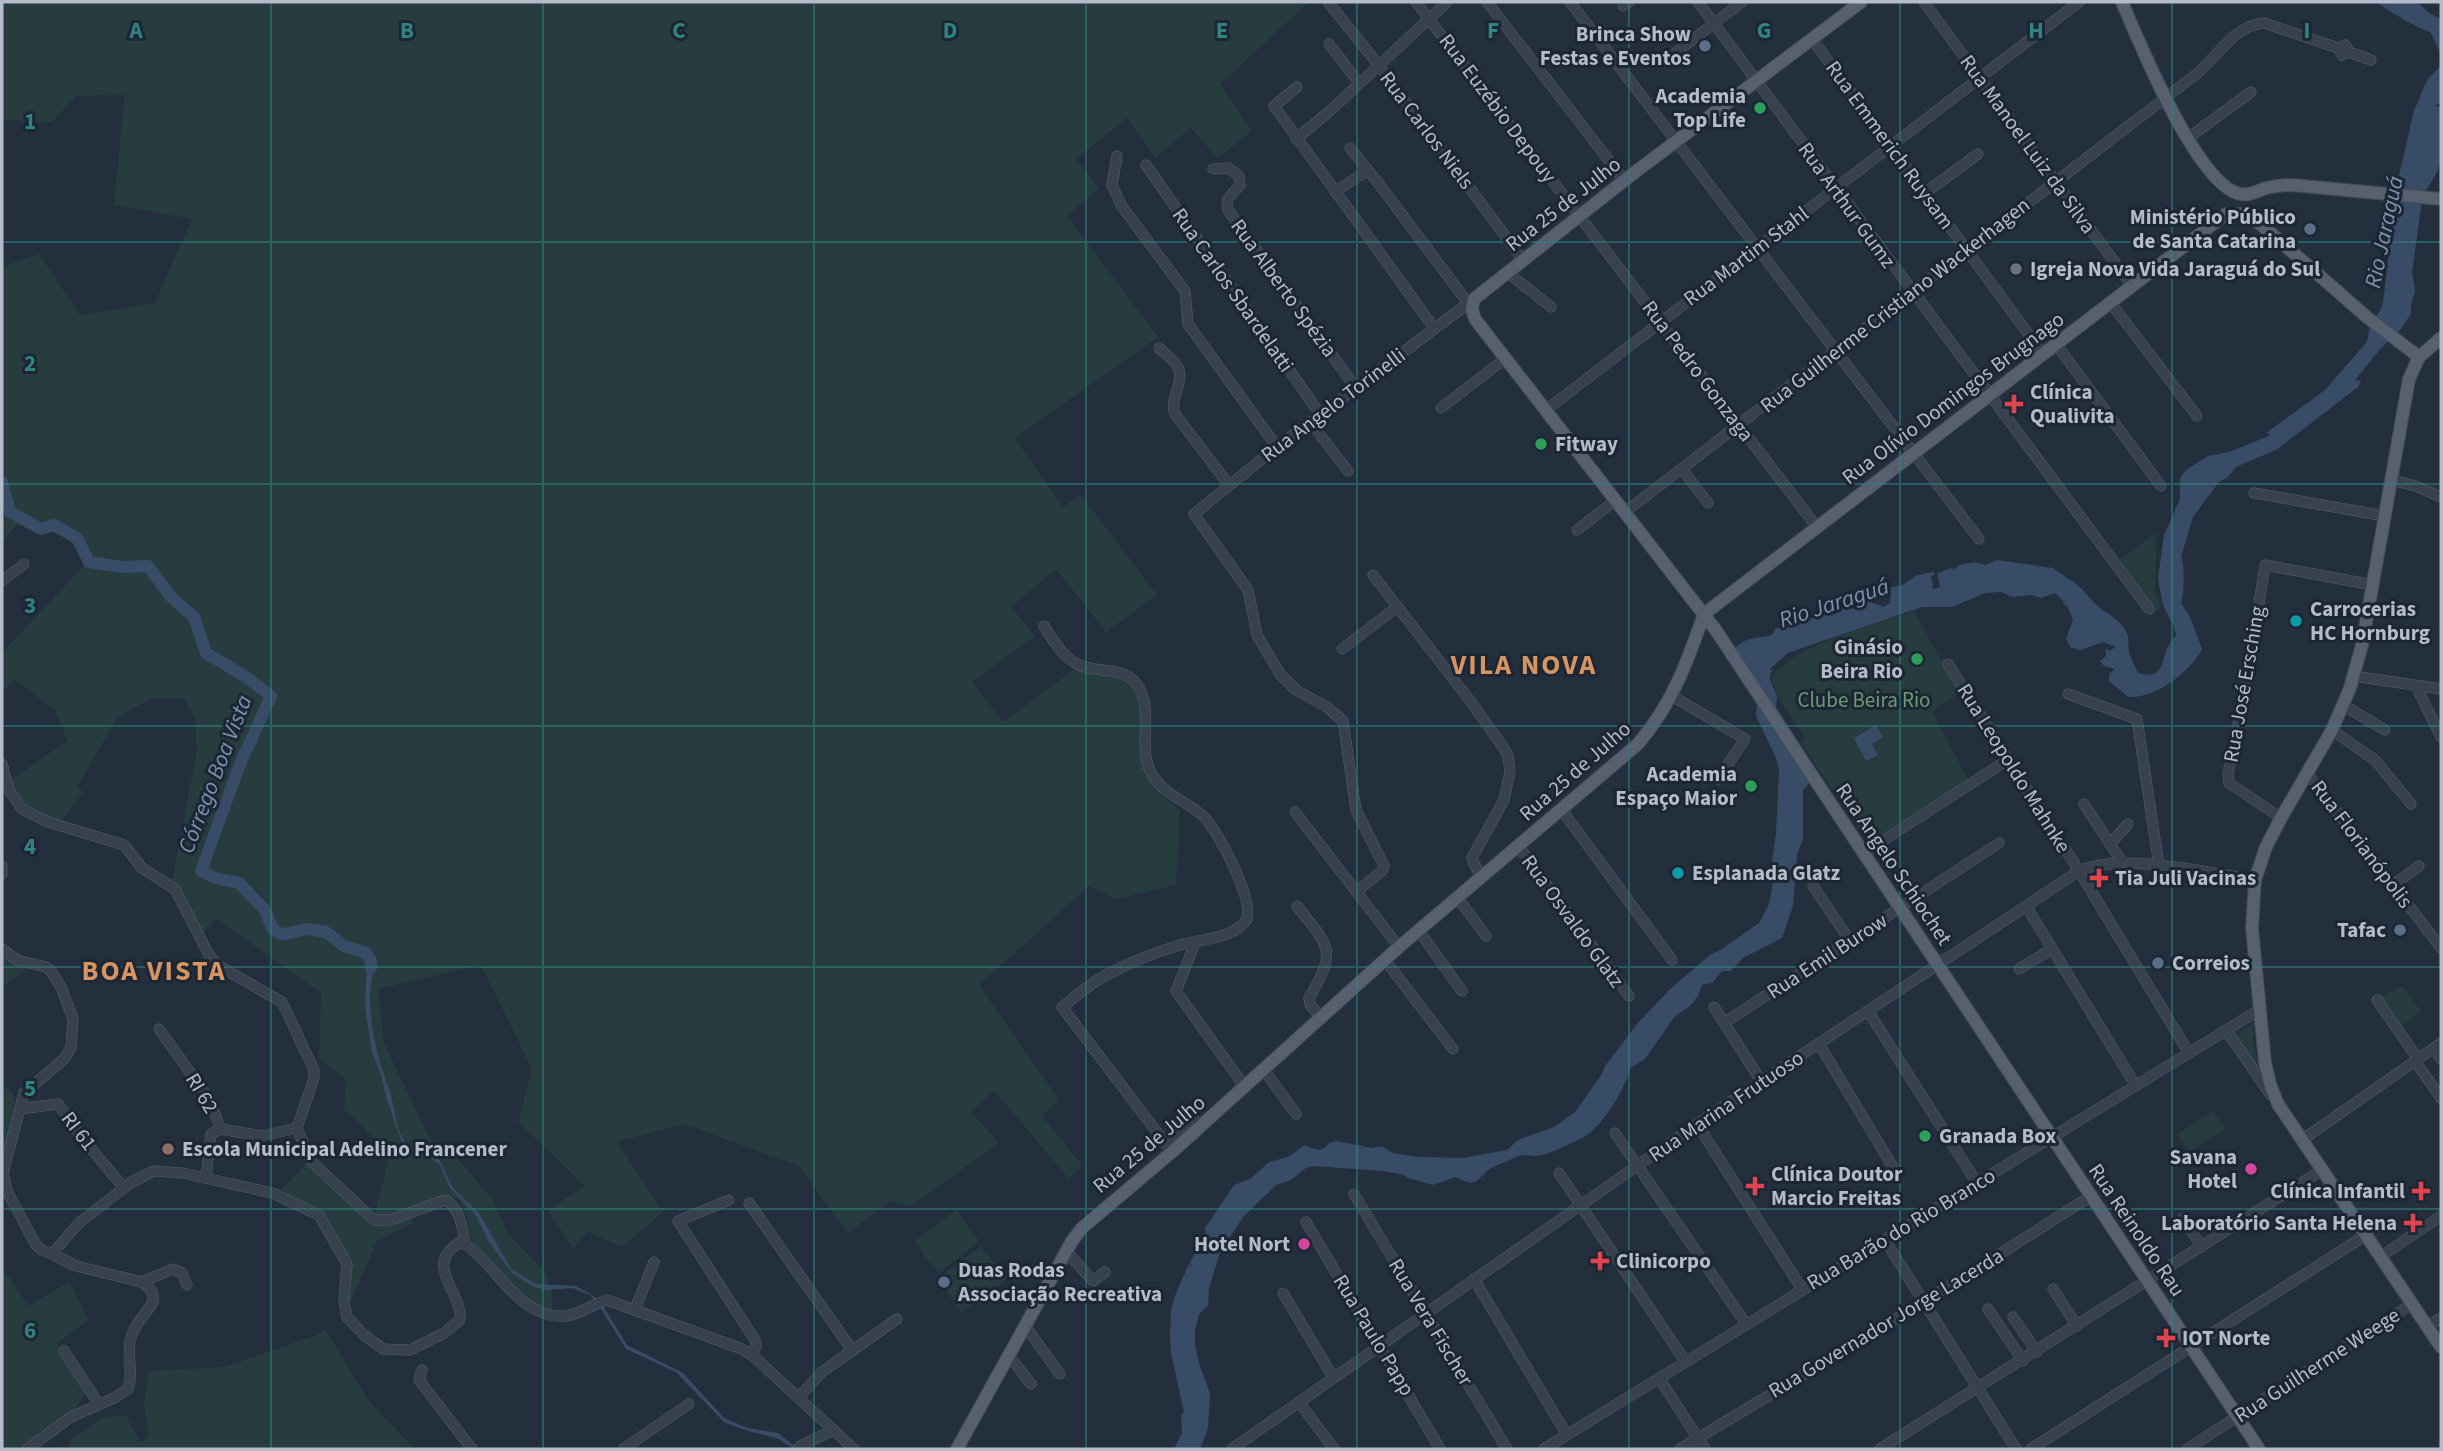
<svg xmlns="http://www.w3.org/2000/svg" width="2443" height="1451" viewBox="0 0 2443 1451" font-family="'Source Sans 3',sans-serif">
	<rect width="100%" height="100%" fill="#242f3e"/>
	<g fill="#263c3f">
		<path d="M2,2H1309L1220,84L1252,131L1218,158L1191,128L1155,158L1127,118L1076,159L1099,188L1067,216L1158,337L1015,438L1063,507L1081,495L1157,595L1106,632L1056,569L1011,607L1035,636L972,682L1003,722L1076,668C1093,672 1115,674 1129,684C1149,698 1138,747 1145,769C1152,788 1165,798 1180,810L1176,885L1117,899L1089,886L979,985L1059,1100L1042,1116L1082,1165L1069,1179L994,1090L971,1112L999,1143L911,1206L890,1201L850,1232L845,1230L799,1166L684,1124L617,1142L663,1212L622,1247L588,1232L573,1249L548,1210L585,1186L518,1122L532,1069L481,965L378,989L384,1043L430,1139L454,1155L491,1197L509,1235L545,1272L552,1294V1311C522,1300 485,1270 472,1240C467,1228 469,1209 458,1200C443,1190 420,1205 407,1211L414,1223L377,1241L348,1308V1261L320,1212L279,1192L309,1162L373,1222L390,1154L344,1109L346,1080L319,1058L321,993L217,919L201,935L172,882L197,750L195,718L184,699H150L117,718L77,787L83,792L61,822C32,812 25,809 8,782L67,741L55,710L15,680L2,691V653L88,561L77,538L54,525L41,529L22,519L2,542V267L39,254L80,315L155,303L192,219L114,205L125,95L76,96L52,122L4,120L2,122Z"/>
		<path d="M2156,533L2155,592L2161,608L2151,615L2115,563Z"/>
		<path d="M1914,611L1959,693L1932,711L1968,780L1868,844L1802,744L1805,737L1779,699L1771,678C1793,645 1876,624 1914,611Z"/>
		<path d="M2,951L30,967L2,987Z"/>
		<path d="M2403,986L2421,1012L2402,1026L2381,997Z"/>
		<path d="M2254,1023L2253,1040L2259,1071L2255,1067C2253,1054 2241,1047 2234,1036Z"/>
		<path d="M2,1085L14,1093V1111L2,1162Z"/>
		<path d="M2213,1111L2225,1129L2189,1152L2177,1134Z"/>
		<path d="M956,1210L979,1241L939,1273L922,1254L923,1252L915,1241Z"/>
		<path d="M981,1246L1006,1280L961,1312L937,1278Z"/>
		<path d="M5,1271L28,1306L69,1282L88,1320L57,1343L86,1391L72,1414L22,1449H2V1273Z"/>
		<path d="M325,1329L369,1401L415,1449H67L71,1439L102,1418L126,1415L140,1442L149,1437L144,1402L149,1371L224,1367L317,1335Z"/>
	</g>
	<g fill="#394c67">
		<path d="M2376,2H2417L2429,13L2441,19V53L2430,32C2418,29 2388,10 2376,2Z"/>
		<path d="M2441,65V104L2435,105L2437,107L2441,106C2441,125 2443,150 2439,167C2435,179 2425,189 2422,201L2412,272L2415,292L2411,304V314L2400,330L2381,348L2355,380L2361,381L2358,387L2276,450L2236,467L2227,478L2219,482L2193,517L2181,557C2185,562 2184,594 2181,603L2190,617L2202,649C2191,670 2157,699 2128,697L2109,681V674L2115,669L2104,666L2100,661L2106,656V648L2109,651L2116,647L2104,642L2080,650L2070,647L2066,639L2073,620L2068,607L2062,603H2065L2055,593L2041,598L2032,595L2013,597L2001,592L1985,593L1952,607H1922L1796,650L1788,653L1770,669V671L1774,669L1770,674V679L1777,697L1776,707L1805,752L1808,760L1810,782L1803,790V840L1797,854L1793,906L1782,938L1743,958L1731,971H1722L1712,983L1702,985L1698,996L1690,1006L1675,1016L1645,1059L1630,1068C1626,1088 1604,1123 1587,1135C1580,1140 1551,1153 1542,1155C1533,1158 1525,1153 1516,1157C1510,1160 1490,1168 1487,1171C1474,1184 1474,1186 1455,1177L1433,1185L1408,1178L1401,1174L1383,1171L1314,1166L1306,1168L1291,1180L1276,1185L1243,1217L1220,1252L1209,1288L1208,1305L1199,1314L1195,1331V1346L1200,1367L1210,1393L1208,1428L1200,1449H1174L1182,1433L1181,1415L1184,1412L1171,1353L1170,1334L1171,1310L1176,1293L1189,1264L1192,1267L1190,1262L1206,1235L1205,1228L1234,1185L1250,1179L1269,1162L1288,1157L1305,1145C1315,1149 1321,1154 1329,1143L1336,1141L1372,1148L1382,1146L1392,1153L1418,1157L1463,1158L1507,1150L1518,1140L1554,1127L1575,1112L1602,1074L1605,1066L1638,1023L1670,989L1710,955L1722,949L1759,923L1769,904L1774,877L1771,871L1776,833L1779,769L1776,758L1756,716L1757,704C1745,684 1711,652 1750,639C1757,637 1765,637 1772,635L1776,628C1787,631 1824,611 1840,611V609L1849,608L1865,600L1884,607L1890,603L1891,587L1901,586L1917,575L1934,572V576L1932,575L1931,578L1933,585L1932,588L1934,589L1940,587L1937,571L1939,573L1950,568L1954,569L1960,565L1974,562L1985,565L1997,560L2053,568L2079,586L2097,606L2116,619L2124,628L2128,635L2129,653L2138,673C2161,679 2161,667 2166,651C2168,645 2172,640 2176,635L2174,627L2163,605L2158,579L2164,535L2180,499V478L2186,470L2208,456L2229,452L2269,436V433H2266L2325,390L2366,343C2369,337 2368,332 2371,326C2375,318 2380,312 2383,303L2396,189L2414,110C2420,100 2422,88 2429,78C2432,74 2438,70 2441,65Z"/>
		<path d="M1876,725L1883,737L1872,744L1878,755L1866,761L1854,738Z"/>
		<path d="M369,955C378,968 369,982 370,997C370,1028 377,1057 388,1086C395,1103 394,1128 406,1143C415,1154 427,1154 439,1159L453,1188L479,1213L511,1269L536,1284L576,1286L598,1299L594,1300L590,1295L573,1288L546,1290L534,1287L512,1273L489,1242L475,1214L450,1188L440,1165L432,1159L418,1156L402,1143L387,1100L380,1071L372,1053L365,1007L367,956Z"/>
		<path d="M603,1306L627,1345L683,1373L724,1418L748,1428L778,1433L797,1448L794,1449L779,1439L745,1430L724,1422L676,1372L626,1349L600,1307Z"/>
	</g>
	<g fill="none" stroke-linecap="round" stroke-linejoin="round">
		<path stroke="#394c67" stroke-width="12" d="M2,482L10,512L41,529L54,525L77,538L89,562L122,567L148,566L171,597L194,617L206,653L246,677L271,696L240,764L201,871L215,878L239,883L265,910L272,928L278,933L285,934L307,929L326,932L344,946L366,953L371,961V968"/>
		<g stroke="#565f6c" stroke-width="11">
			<g id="minor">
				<path d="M1328,2L1373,58L1523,260"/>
				<path d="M1416,2L1816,526"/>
				<path d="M1487,2L1624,180"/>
				<path d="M1570,2L1979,539"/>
				<path d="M1698,2L2149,609"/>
				<path d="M1924,2L2132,286"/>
				<path d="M1623,6L1629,2"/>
				<path d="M1812,39L2043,354"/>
				<path d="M1329,44L1359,83"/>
				<path d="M2349,52L2342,55L2338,48L2345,45L2349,52L2371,60"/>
				<path d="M1666,60L1742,2"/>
				<path d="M1297,87L1274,106L1434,328"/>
				<path d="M2188,138L2251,92"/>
				<path d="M1296,139L1331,110L1447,2"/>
				<path d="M1350,148L1379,184L1468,303"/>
				<path d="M1117,156L1112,185L1121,205L1185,291L1188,324L1277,447"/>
				<path d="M1146,165L1320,414"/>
				<path d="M1213,169L1229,168L1239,176L1240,185L1227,200L1228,210L1355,387"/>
				<path d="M1335,192L1368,170"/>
				<path d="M1925,193L1978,154"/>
				<path d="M1507,272L1551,307"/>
				<path d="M2110,302L2197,416"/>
				<path d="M2056,344L2161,486"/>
				<path d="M1159,348C1164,353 1171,358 1176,364C1188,380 1168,397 1175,414L1229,485"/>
				<path d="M1441,408L1506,358"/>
				<path d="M1546,410L2079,2"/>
				<path d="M1310,422L1348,471"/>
				<path d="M1682,469L1708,503"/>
				<path d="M2392,480L2415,486L2441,497"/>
				<path d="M2254,493L2385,516"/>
				<path d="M1625,512L2199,72C2219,54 2235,25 2264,23L2338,48"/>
				<path d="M1577,530L1616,500"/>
				<path d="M1373,575L1471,702L1503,747L1508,756L1510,772L1504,800L1472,858L1474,864L1482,877"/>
				<path d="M2,581L24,564"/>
				<path d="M1044,626C1052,639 1062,655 1075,663C1093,674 1119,665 1135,682C1158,709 1133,751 1155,779C1168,797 1190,803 1205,818C1220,834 1253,899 1247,919C1234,940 1199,939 1177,946C1153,953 1129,963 1106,975C1091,983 1076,996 1062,1007L1172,1152"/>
				<path d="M1342,649L1397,607"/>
				<path d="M1948,664L2079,871L2189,1053"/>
				<path d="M2354,676L2441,689"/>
				<path d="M2416,686L2441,737"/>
				<path d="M2068,694L2137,719L2159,866"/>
				<path d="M1672,696L1745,739L1718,779"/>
				<path d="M2343,705L2385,730"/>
				<path d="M2332,730L2376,761L2411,804"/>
				<path d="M2,764L9,790L22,809L48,822L124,845L142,868L175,889L208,953L217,965L282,1002L314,1070V1078L297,1128L311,1161L374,1220H390L445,1200C461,1209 462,1227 465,1244"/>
				<path d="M2307,773L2441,948"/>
				<path d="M2084,804L2122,862"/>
				<path d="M1561,809L1672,960"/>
				<path d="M1295,812L1399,947"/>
				<path d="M2281,818L2229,783L2228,774L2248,675L2265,565L2373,585"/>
				<path d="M2110,844L2128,824"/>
				<path d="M1518,846L1629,996"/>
				<path d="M1864,853L2009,759"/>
				<path d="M2,866V874"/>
				<path d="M2393,885L2419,866"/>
				<path d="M1813,886L1850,941"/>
				<path d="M1357,891L1382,871L1384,866L1356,810L1343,721L1327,707L1296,690L1280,674L1257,635L1248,590L1194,514L1277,447L1474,299"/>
				<path d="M1457,897L1486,936"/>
				<path d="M1297,906C1329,947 1338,949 1309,998L1310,1005L1322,1018"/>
				<path d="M2026,906L2136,1086"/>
				<path d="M1419,931L1462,991"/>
				<path d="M1196,941L1176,991L1245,1087"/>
				<path d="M2,949L17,960L46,967L51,971L61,987L73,1019L71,1048L64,1059L24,1093L3,1173L7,1191L36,1245L42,1250L52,1254L79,1223L130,1183L154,1171L182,1173L272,1193L319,1215L347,1264L344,1301L347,1317L363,1334L383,1349L410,1350L444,1333L460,1320C464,1294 422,1265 459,1243L465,1244"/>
				<path d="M1385,960L1453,1049"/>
				<path d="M2019,969L2052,949"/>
				<path d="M2377,1000L2418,1059"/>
				<path d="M1714,1007L1761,1081"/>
				<path d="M1868,1011L1977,1183"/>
				<path d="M1724,1023L1999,843"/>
				<path d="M159,1029L209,1099L221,1129"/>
				<path d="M2226,1030L2271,1095"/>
				<path d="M1819,1044L1893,1167"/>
				<path d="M2434,1048L2441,1059"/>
				<path d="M2415,1061L2441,1098"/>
				<path d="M1264,1070L1296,1114"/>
				<path d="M20,1109L58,1104L83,1139L124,1188"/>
				<path d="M1697,1124L1802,1289"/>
				<path d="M221,1129L261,1136L297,1128"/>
				<path d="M1615,1133L1746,1324"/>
				<path d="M2302,1140L2441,1043"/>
				<path d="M1166,1144L1194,1119"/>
				<path d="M1559,1173L1685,1361"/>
				<path d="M206,1178L211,1134L221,1129"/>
				<path d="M1354,1194L1507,1449"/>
				<path d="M729,1200L678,1221L755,1340L756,1345L753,1356"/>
				<path d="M749,1203L852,1350"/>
				<path d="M2183,1218L2202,1247"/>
				<path d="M1306,1222L1440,1449"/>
				<path d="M1885,1240L2016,1449"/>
				<path d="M465,1244C498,1266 519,1320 566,1316C581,1314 593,1304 607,1300L742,1349L753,1356L854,1449"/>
				<path d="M1066,1251L1093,1281L1105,1272"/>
				<path d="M2380,1257L2441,1216"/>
				<path d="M1474,1279L1567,1435"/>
				<path d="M142,1282L173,1269L182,1273L187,1285"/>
				<path d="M2053,1289L2077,1326"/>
				<path d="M1283,1293L1333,1377"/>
				<path d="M635,1309L654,1262"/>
				<path d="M1988,1309L2023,1361"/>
				<path d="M2013,1317L2037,1352"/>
				<path d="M1025,1326L1060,1374"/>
				<path d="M2427,1326L2441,1318"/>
				<path d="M64,1351L98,1403"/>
				<path d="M1009,1356L1031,1384"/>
				<path d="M422,1370L419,1380L472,1449"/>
				<path d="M1659,1378L1705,1449"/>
				<path d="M799,1397L822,1372L897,1319"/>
				<path d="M1299,1402L1334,1449"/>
				<path d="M27,1449L71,1417L114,1398L128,1389C134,1373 127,1358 130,1342C132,1327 145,1315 153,1302C154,1291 150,1288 142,1282L76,1266L52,1254"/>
				<path d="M623,1449L689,1404"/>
				<path d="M798,1449L802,1445L834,1430"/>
				<path d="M1232,1449L1697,1124L2079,871C2120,852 2208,873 2255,880"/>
				<path d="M1544,1449L2259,1010"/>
				<path d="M1680,1449L1924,1302L2091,1196"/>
				<path d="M1880,1449L2322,1170"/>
				<path d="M2031,1449L2366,1235"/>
				<path d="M2187,1449L2412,1304"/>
			</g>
		</g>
		<g stroke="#414a57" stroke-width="14">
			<g id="major">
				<path d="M1861,2L1630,176L1474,299L1472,309L1475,319L1715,629L2259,1449"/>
				<path d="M2122,2C2139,42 2197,185 2240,194C2250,196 2257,191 2266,188C2275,186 2284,185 2292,185L2441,199"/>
				<path d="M2226,214H2243L2259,223L2368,318L2419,357"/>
				<path d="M2441,338L2419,357L2409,379L2362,645L2350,688L2332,730L2281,818L2266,847L2255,880L2252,928L2265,1062L2270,1084L2278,1104L2441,1347"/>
				<path d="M1704,614L2226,214"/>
				<path d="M957,1449L1072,1241L1082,1228L1172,1152L1399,947L1638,744C1672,704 1687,663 1704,614"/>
			</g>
		</g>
		<use href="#minor" stroke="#38414e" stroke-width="10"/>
		<use href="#major" stroke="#56606e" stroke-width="12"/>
	</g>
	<path fill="none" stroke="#308480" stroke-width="2" stroke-opacity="0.55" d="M271,2V1449M543,2V1449M814,2V1449M1086,2V1449M1357,2V1449M1629,2V1449M1900,2V1449M2172,2V1449M2,242H2441M2,484H2441M2,726H2441M2,967H2441M2,1209H2441"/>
	<g fill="#5c6f8a" stroke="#1d2633" stroke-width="2.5">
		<circle cx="1705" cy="46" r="7"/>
		<circle cx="2310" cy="229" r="7"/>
		<circle cx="2400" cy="930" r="7"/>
		<circle cx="2158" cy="963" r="7"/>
		<circle cx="944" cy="1282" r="7"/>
	</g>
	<g fill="#2e9e5b" stroke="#1d2633" stroke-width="2.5">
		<circle cx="1760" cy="108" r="7"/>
		<circle cx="1541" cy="444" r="7"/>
		<circle cx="1917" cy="659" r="7"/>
		<circle cx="1751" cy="786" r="7"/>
		<circle cx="1925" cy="1136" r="7"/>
	</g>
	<circle fill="#6b7280" stroke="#1d2633" stroke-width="2.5" cx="2016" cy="269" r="7"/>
	<g fill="#e0444e" stroke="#1d2633" stroke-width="2.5">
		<path d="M2010.5 393.5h7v7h7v7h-7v7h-7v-7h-7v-7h7z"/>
		<path d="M2095.5 867.5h7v7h7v7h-7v7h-7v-7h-7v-7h7z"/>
		<path d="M1751.5 1175.5h7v7h7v7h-7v7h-7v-7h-7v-7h7z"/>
		<path d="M2417.5 1180.5h7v7h7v7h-7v7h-7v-7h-7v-7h7z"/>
		<path d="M2409.5 1212.5h7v7h7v7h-7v7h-7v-7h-7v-7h7z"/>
		<path d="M1596.5 1250.5h7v7h7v7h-7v7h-7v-7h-7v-7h7z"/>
		<path d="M2162.5 1327.5h7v7h7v7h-7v7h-7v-7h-7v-7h7z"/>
	</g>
	<g fill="#0f9aa8" stroke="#1d2633" stroke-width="2.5">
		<circle cx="2296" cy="621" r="7"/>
		<circle cx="1678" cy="873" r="7"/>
	</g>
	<circle fill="#8d6e63" stroke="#1d2633" stroke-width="2.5" cx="168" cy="1149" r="7"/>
	<g fill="#d1479c" stroke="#1d2633" stroke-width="2.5">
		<circle cx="2251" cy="1169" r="7"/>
		<circle cx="1304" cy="1244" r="7"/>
	</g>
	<g text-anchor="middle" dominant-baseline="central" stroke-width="6" stroke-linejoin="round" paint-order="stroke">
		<g font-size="21" font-weight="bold" fill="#b4bcc9" stroke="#1d2633" text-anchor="start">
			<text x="1691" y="34" text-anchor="end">Brinca Show<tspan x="1691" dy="24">Festas e Eventos</tspan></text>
			<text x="1746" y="96" text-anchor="end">Academia<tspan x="1746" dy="24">Top Life</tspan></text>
			<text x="2296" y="217" text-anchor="end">Ministério Público<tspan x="2296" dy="24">de Santa Catarina</tspan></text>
			<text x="2030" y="269">Igreja Nova Vida Jaraguá do Sul</text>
			<text x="2030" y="392">Clínica<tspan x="2030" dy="24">Qualivita</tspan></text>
			<text x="1555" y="444">Fitway</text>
			<text x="2310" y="609">Carrocerias<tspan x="2310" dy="24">HC Hornburg</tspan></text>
			<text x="1903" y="647" text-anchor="end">Ginásio<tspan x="1903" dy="24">Beira Rio</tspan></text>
			<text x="1737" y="774" text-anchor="end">Academia<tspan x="1737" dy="24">Espaço Maior</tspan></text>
			<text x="1692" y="873">Esplanada Glatz</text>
			<text x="2115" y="878">Tia Juli Vacinas</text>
			<text x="2386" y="930" text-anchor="end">Tafac</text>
			<text x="2172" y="963">Correios</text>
			<text x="1939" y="1136">Granada Box</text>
			<text x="182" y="1149">Escola Municipal Adelino Francener</text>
			<text x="2237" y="1157" text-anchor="end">Savana<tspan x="2237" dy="24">Hotel</tspan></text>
			<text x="1771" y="1174">Clínica Doutor<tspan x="1771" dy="24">Marcio Freitas</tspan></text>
			<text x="2405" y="1191" text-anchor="end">Clínica Infantil</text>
			<text x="2397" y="1223" text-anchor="end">Laboratório Santa Helena</text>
			<text x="1290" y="1244" text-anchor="end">Hotel Nort</text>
			<text x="1616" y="1261">Clinicorpo</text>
			<text x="958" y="1270">Duas Rodas<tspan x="958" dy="24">Associação Recreativa</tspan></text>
			<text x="2182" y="1338">IOT Norte</text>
		</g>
		<g font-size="21" fill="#b4bcc9" stroke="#1d2633">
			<text transform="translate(1498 108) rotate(53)">Rua Euzébio Depouy</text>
			<text transform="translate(1427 130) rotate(53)">Rua Carlos Niels</text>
			<text transform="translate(2028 144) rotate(54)">Rua Manoel Luiz da Silva</text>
			<text transform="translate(1890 145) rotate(54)">Rua Emmerich Ruysam</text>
			<text transform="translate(1563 204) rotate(-38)">Rua 25 de Julho</text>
			<text transform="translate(1847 205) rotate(54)">Rua Arthur Gumz</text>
			<text transform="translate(1746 256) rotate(-37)">Rua Martim Stahl</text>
			<text transform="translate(1284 288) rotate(54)">Rua Alberto Spézia</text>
			<text transform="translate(1233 290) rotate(55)">Rua Carlos Sbardelatti</text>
			<text transform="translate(1895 305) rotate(-38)">Rua Guilherme Cristiano Wackerhagen</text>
			<text transform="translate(1698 371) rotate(53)">Rua Pedro Gonzaga</text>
			<text transform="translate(1953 398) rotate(-37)">Rua Olívio Domingos Brugnago</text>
			<text transform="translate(1333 405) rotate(-37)">Rua Angelo Torinelli</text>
			<text transform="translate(2244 684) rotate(-80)">Rua José Ersching</text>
			<text transform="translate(2014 768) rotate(58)">Rua Leopoldo Mahnke</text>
			<text transform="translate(1575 771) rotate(-41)">Rua 25 de Julho</text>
			<text transform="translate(2362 844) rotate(53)">Rua Florianópolis</text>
			<text transform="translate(1894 864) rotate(56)">Rua Angelo Schiochet</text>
			<text transform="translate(1573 921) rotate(54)">Rua Osvaldo Glatz</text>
			<text transform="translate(1827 956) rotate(-33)">Rua Emil Burow</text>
			<text transform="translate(202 1093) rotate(59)">RI 62</text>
			<text transform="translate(1726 1106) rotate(-34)">Rua Marina Frutuoso</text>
			<text transform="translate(79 1131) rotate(53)">RI 61</text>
			<text transform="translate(1149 1144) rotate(-40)">Rua 25 de Julho</text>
			<text transform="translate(1901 1229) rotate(-31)">Rua Barão do Rio Branco</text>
			<text transform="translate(2137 1230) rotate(56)">Rua Reinoldo Rau</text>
			<text transform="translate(1431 1322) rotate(59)">Rua Vera Fischer</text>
			<text transform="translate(1886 1323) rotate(-31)">Rua Governador Jorge Lacerda</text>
			<text transform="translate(1374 1335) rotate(59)">Rua Paulo Papp</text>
			<text transform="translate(2317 1365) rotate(-33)">Rua Guilherme Weege</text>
		</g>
		<g font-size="21" fill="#6b9a76" stroke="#1d2633">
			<text x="1864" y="700">Clube Beira Rio</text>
		</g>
		<g font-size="23" font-style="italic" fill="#7c92b1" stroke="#1d2633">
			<text transform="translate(2384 232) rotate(-78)">Rio Jaraguá</text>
			<text transform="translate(1834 603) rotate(-18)">Rio Jaraguá</text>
			<text transform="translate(215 774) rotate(-69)">Córrego Boa Vista</text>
		</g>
		<g font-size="28" font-weight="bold" letter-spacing="2" fill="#d59563" stroke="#1d2633">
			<text x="1524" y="665">VILA NOVA</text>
			<text x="154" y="971">BOA VISTA</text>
		</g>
	</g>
	<g font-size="23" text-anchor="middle" font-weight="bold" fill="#308480" stroke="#1d2633" stroke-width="6" stroke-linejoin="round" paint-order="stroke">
		<text x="136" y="38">A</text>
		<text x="407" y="38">B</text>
		<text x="679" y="38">C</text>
		<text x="950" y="38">D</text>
		<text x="1222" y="38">E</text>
		<text x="1493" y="38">F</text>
		<text x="1764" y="38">G</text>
		<text x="2036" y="38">H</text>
		<text x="2307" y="38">I</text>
		<text x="30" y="129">1</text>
		<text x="30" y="371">2</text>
		<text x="30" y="613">3</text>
		<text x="30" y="854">4</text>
		<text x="30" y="1096">5</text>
		<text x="30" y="1338">6</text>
	</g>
	<rect width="2443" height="1451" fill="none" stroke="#b4bcc9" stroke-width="7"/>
</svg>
